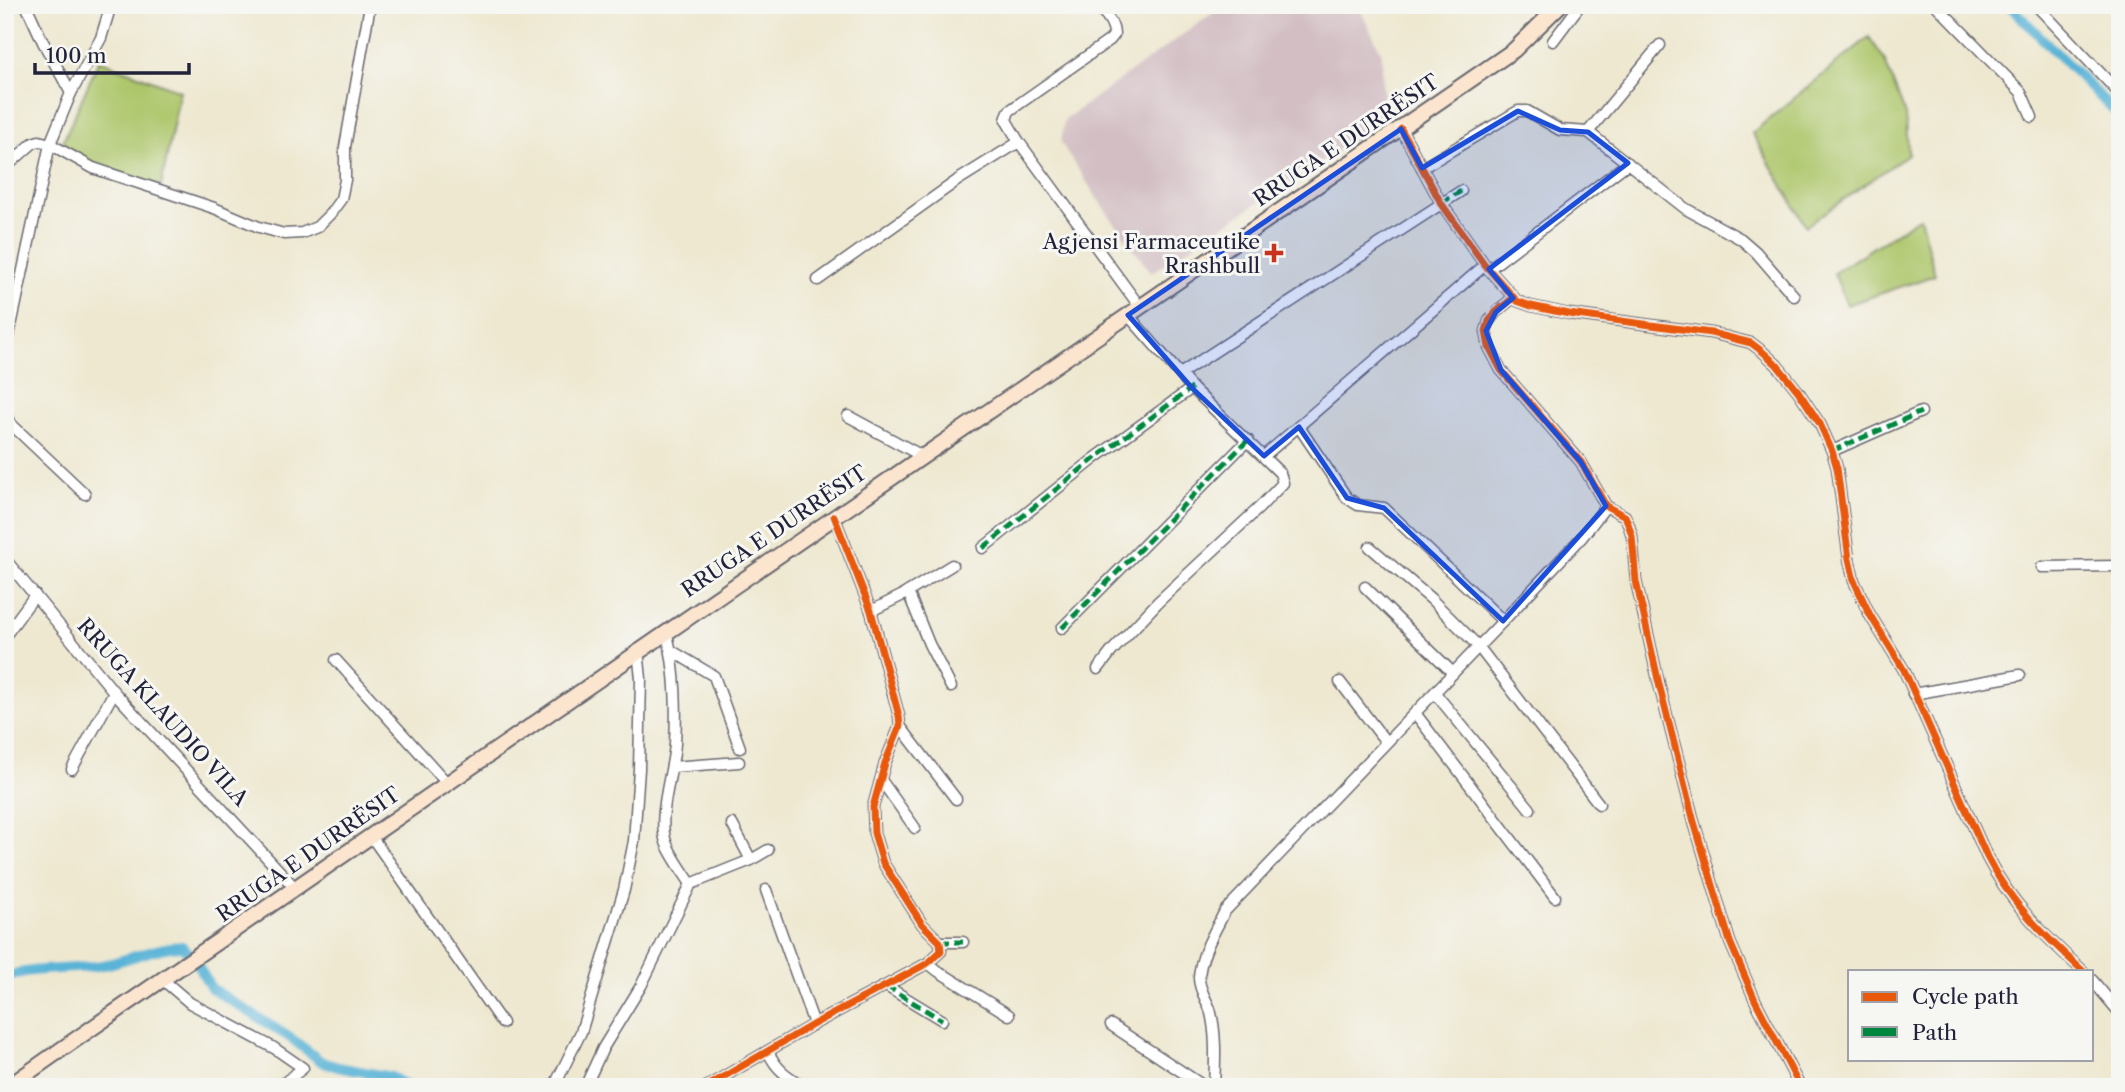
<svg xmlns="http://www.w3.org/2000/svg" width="2125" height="1092" viewBox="0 0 2125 1092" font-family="'Libre Caslon Text',serif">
	<rect width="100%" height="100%" fill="#f6f6f2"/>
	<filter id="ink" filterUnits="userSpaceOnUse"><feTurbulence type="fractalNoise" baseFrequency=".0143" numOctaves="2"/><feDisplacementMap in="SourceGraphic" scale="14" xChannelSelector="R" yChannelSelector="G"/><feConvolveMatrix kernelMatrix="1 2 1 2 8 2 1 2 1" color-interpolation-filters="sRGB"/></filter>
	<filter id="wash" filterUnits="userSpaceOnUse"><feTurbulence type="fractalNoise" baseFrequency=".00686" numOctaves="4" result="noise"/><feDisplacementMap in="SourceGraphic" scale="28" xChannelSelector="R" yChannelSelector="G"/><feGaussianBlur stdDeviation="1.57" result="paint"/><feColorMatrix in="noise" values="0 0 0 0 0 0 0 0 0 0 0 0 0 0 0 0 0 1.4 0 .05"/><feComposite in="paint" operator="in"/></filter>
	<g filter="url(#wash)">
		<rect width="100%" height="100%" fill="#eee8d0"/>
		<path fill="#d2bec3" d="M1224,5H1358L1382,54L1383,121L1151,273L1099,201L1061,143L1064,120Z"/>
		<g fill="#adc66b" stroke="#687453" stroke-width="2">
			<path d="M1869,37L1884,59L1906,116L1908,154L1806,226L1752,133Z"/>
			<path d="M99,60L180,91L161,187L90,163L62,144Z"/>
			<path d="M1920,217L1935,275L1847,305L1834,273Z"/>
		</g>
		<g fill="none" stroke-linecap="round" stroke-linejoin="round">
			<g stroke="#5ab4d7" stroke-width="10">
				<path d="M2009,5L2120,117"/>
				<path d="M5,977C37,966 70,971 103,965C130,960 154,947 182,946L195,960L211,988L292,1039L322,1062L338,1067L391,1077L410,1087"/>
			</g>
		</g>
	</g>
	<g filter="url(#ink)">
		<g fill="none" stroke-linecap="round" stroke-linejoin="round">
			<g stroke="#69676f" stroke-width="13">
				<g id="minor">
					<path d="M26,5L43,42L71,93"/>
					<path d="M1096,5C1105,14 1114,22 1114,35L1110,40L1009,111L1006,120L1019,142L1140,307"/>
					<path d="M1936,5L2021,92L2032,117"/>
					<path d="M2036,5L2120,94"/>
					<path d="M1553,41L1580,5"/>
					<path d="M1401,129L1441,203L1485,265L1517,301L1531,306L1569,314L1711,333L1751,343L1763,352L1777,365L1798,391L1820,424L1832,451L1837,468L1849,559L1854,581L1870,615L1904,670L1987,857C2010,903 2046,937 2083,971"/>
					<path d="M1588,132L1660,45"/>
					<path d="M5,168L33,143L39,141L50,144L93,168L214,208L259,227L284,234L302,233L317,227L330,214L341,199L345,180V147L370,5"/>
					<path d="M1422,168L1518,111H1527L1560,130L1588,132L1686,209L1741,239L1756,252L1794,296"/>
					<path d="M1489,269L1628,163"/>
					<path d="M818,280L958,180L1019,142"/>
					<path d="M1513,298L1496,312L1489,321L1486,331L1489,347L1501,370L1581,462L1606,506L1625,516L1628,523L1632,536L1636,581L1659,684L1694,822L1730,942L1755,1000L1800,1087"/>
					<path d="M5,354L50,144L71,93L101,38L111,5"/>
					<path d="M1180,374L1461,191"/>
					<path d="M5,413L12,425L85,494"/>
					<path d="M848,416L922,456"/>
					<path d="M1299,427L1347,498L1358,505L1384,508L1503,621"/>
					<path d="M1832,451L1921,412"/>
					<path d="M1264,456L1485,265"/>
					<path d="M1370,547L1431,599L1478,646L1599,804"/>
					<path d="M983,548L1094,459L1192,388"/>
					<path d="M5,559L114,692L295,888"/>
					<path d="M2042,567L2120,566"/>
					<path d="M1365,587L1453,673"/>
					<path d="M908,592L929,644L951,687"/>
					<path d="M871,611L903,595L952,565"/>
					<path d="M1062,628L1248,440"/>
					<path d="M666,631C676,666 677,707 675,744C673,772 657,816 666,842C670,854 684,873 691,884"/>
					<path d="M5,636L35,595"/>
					<path d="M672,651L714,676L740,748"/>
					<path d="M336,660L447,783"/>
					<path d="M1098,669L1112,651L1158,602L1259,508L1283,483L1280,473L1192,388L1128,315"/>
					<path d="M1340,682L1386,742"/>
					<path d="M1435,693L1530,809"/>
					<path d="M1913,694L2020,675"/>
					<path d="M1415,713L1555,897"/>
					<path d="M900,726L956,799"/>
					<path d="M672,767L739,762"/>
					<path d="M72,769L114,692"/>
					<path d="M881,780L915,828"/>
					<path d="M732,824L751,860"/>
					<path d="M371,836L502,1023"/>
					<path d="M766,890L814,1024"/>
					<path d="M940,942H963"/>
					<path d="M928,963L938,971L1009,1015"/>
					<path d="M163,980L190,1003L274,1048L303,1068L279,1087"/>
					<path d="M2092,980L2120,1013"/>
					<path d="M886,986L942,1020"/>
					<path d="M1111,1025L1205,1087"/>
					<path d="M768,1051C776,1070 788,1077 805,1087"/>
					<path d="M554,1087L581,1032L624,890L634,841L639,769L641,679L638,650"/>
					<path d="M585,1087L603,1048L641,986L691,884L751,860L768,850"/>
					<path d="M706,1087L814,1024L928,963L941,951L940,942L922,924L883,863L874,833L873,807L885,763L900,726L899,716L871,611L834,516"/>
					<path d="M1214,1087C1215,1062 1217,1034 1210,1009C1206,999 1199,989 1199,978C1200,955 1215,931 1225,911L1503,621L1582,537L1606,506"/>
				</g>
			</g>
			<g stroke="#69676f" stroke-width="18">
				<path id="secondary" d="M8,1087C95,1025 184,965 272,904C685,618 1101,336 1514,50L1560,5"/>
			</g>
			<use href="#minor" stroke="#fff" stroke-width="10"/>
			<use href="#secondary" stroke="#fbe5cf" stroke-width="14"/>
			<g stroke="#00873e" stroke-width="5" stroke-dasharray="10 5" stroke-linecap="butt">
				<path d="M1441,203L1461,191"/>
				<path d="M1832,451L1921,412"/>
				<path d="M983,548L1094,459L1192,388"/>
				<path d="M1062,628L1248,440"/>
				<path d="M940,942H963"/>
				<path d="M886,986L942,1020"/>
			</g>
			<g stroke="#f6f6f2" stroke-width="11">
				<g id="cycleway">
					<path d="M1401,129L1441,203L1485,265L1517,301L1531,306L1569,314L1711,333L1751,343L1763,352L1777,365L1798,391L1820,424L1832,451L1837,468L1849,559L1854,581L1870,615L1904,670L1987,857C2010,903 2046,937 2083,971"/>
					<path d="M1513,298L1496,312L1489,321L1486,331L1489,347L1501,370L1581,462L1606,506L1625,516L1628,523L1632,536L1636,581L1659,684L1694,822L1730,942L1755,1000L1800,1087"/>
					<path d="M706,1087L814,1024L928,963L941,951L940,942L922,924L883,863L874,833L873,807L885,763L900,726L899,716L871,611L834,516"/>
				</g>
			</g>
			<use href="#cycleway" stroke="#e8590c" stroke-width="7"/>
		</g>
	</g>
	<path fill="#1d4ed8" fill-opacity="0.2" stroke="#1d4ed8" stroke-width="5" stroke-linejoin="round" d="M1518,111L1560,130L1588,132L1628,163L1489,269L1513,298L1496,312L1486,331L1501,370L1581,462L1606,506L1503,621L1384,508L1347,498L1299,427L1264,456L1192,388L1128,315L1401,129L1422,168Z"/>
	<path fill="#c8321e" stroke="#f6f6f2" stroke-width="2.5" d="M1270.5 242.5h7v7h7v7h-7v7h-7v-7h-7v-7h7z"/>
	<g text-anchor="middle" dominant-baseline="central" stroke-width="6" stroke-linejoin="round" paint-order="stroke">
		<g font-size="21" fill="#22223b" stroke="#f6f6f2">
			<text transform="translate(1346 140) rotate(-34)">RRUGA E DURRËSIT</text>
			<text transform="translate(774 531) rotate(-34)">RRUGA E DURRËSIT</text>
			<text transform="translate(163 712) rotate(48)">RRUGA KLAUDIO VILA</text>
			<text transform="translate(308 854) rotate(-35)">RRUGA E DURRËSIT</text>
		</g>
		<g font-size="21" fill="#22223b" stroke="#f6f6f2" text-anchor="end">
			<text x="1260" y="241">Agjensi Farmaceutike<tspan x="1260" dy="24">Rrashbull</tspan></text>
		</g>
	</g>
	<rect width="2125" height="1092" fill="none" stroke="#f6f6f2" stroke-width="28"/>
	<rect x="1848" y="970" width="245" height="91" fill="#f6f6f2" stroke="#a1a1a9" stroke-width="2"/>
	<rect x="1862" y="992" width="35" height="10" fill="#e8590c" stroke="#a1a1a9" stroke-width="2"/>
	<text x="1912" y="1004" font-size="21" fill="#22223b">Cycle path</text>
	<rect x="1862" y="1027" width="35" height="10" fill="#00873e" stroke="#a1a1a9" stroke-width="2"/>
	<text x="1912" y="1040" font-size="21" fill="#22223b">Path</text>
	<path d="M35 63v10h154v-10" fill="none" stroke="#22223b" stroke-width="3.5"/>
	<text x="46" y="63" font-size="21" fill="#22223b" stroke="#f6f6f2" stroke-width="5" paint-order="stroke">100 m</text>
</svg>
